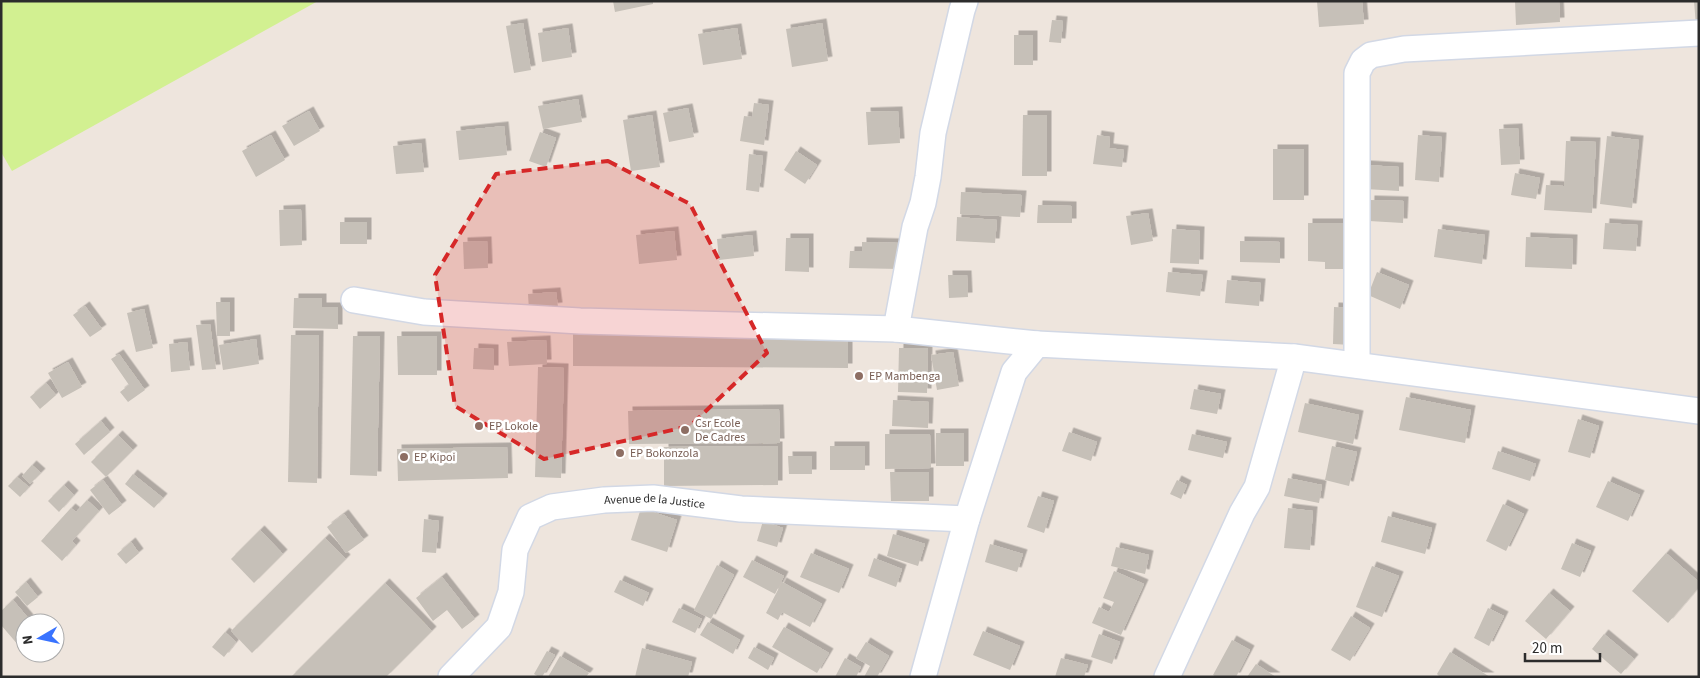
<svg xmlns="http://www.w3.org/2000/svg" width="1700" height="678" viewBox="0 0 1700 678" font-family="'Source Sans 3',sans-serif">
	<defs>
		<filter id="shadow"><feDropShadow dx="4.5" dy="-4.5" stdDeviation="0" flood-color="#0004"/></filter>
	</defs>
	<rect width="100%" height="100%" fill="#eee5dd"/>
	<path fill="#d2f091" d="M1,1H318L12,171L1,152Z"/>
	<g fill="#c6c0b8" filter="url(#shadow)">
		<path d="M613,1H653V4L615,12Z"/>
		<path d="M1317,1H1362L1364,24L1319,27Z"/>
		<path d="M1515,1H1559L1560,22L1516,25Z"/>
		<path d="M1694,1H1699V26H1696Z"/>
		<path d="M1052,20L1063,21L1061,43L1049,42Z"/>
		<path d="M523,23L531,70L514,73L506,26Z"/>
		<path d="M822,23L828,61L792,67L786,29Z"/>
		<path d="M568,28L572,57L542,62L538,33Z"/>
		<path d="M737,28L742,59L703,65L698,34Z"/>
		<rect x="1014" y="35" width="19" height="30"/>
		<path d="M578,99L582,122L543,129L538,106Z"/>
		<path d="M754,103L769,105L764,145L740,141L744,116L752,117Z"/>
		<path d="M688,108L694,137L669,142L663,113Z"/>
		<path d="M309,111L320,131L294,146L282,126Z"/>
		<path d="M898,111L900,143L868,145L866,112Z"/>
		<path d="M652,115L660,167L631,171L623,120Z"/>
		<path d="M1023,115H1047V176H1022Z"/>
		<path d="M504,126L507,155L459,160L456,131Z"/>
		<path d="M1518,128L1520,164L1501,165L1499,129Z"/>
		<path d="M540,132L556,138L546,167L529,161Z"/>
		<path d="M271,135L285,160L256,177L242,151Z"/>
		<path d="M1097,135L1110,137L1109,148L1124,150L1122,167L1093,164Z"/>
		<path d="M1418,135L1442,137L1439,182L1415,180Z"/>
		<path d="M1607,136L1639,140L1632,208L1600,204Z"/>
		<path d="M1566,141L1596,142L1592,213L1544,210L1546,185L1564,186Z"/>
		<path d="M421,143L424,172L396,174L393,146Z"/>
		<rect x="1273" y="149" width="31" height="51"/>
		<path d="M796,151L817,165L805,184L784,170Z"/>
		<path d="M749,154L763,156L759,192L746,190Z"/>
		<path d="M1366,165L1399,167V191L1365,189Z"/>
		<path d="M1515,173L1540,178L1536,199L1511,195Z"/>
		<path d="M961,192L1022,195L1020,217L960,214Z"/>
		<path d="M1370,200L1404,201L1403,223L1369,221Z"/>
		<path d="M1038,205L1072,206V223H1037Z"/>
		<path d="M301,209L302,245L280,246L279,210Z"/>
		<path d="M1148,213L1153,241L1131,245L1126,216Z"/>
		<path d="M957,217L997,220L995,243L956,241Z"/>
		<rect x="340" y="222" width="27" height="22"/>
		<path d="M1308,223H1352V269H1325V262L1308,261Z"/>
		<path d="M1605,223L1638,225L1636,251L1603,249Z"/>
		<path d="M1172,229L1200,231L1199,264L1170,263Z"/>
		<path d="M1438,229L1485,235L1482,264L1434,257Z"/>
		<path d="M674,231L677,260L639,264L636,235Z"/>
		<path d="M752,235L754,256L719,260L717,239Z"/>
		<path d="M1526,237L1573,239L1572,269L1525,267Z"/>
		<path d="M786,238H809V272L785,271Z"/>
		<path d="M487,241L488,268L464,269L463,242Z"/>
		<path d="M1240,241L1280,242V263L1240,262Z"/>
		<path d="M862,242L900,243V269L849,268L850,251H862Z"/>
		<path d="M1168,272L1203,275L1200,296L1166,292Z"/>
		<path d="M1377,272L1409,285L1400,309L1368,295Z"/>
		<path d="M948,275H967L968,297L949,298Z"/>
		<path d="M1227,280L1261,283L1259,306L1225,303Z"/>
		<path d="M556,292L558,307L529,310L528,294Z"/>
		<path d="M294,298H322V307H338V329L293,328Z"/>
		<path d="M216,302H230V336H217Z"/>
		<path d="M85,306L102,329L90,337L73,315Z"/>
		<path d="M1334,307L1353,308L1352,345L1333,344Z"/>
		<path d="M144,309L153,348L136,352L127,313Z"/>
		<path d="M210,324L216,369L202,370L196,325Z"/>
		<path d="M573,332L848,334V368L573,366Z"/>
		<path d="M291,335H319L317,483L288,482Z"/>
		<path d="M353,336H380L377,476L350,475Z"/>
		<path d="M397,336H437V375H398Z"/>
		<path d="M256,339L259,364L223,370L219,345Z"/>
		<path d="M546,340L547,364L509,366L507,342Z"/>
		<path d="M187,342L190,370L171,372L169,344Z"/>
		<path d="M474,348L494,349V370L473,369Z"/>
		<path d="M899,348H928L927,393L898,392Z"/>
		<path d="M953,352L959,386L937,390L931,355Z"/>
		<path d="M119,354L145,390L128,402L120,392L129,385L111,359Z"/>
		<path d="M68,362L82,387L62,398L48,373Z"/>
		<path d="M538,367L564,368L561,478L535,477Z"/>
		<path d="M46,383L56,395L40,409L30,397Z"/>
		<path d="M1194,389L1221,394L1217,414L1190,409Z"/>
		<path d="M1406,397L1471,410L1465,443L1399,430Z"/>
		<path d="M893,400L929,402L928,428L892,426Z"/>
		<path d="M1305,403L1359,415L1353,444L1298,432Z"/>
		<path d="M779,409L780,443L629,444L628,411Z"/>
		<path d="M1578,419L1599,426L1590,458L1568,452Z"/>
		<path d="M101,421L110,432L84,455L75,444Z"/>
		<path d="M1069,432L1097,442L1091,461L1062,451Z"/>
		<rect x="936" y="433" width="28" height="33"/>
		<path d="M885,434H930L931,468L885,469Z"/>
		<path d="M1192,434L1227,442L1223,458L1188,450Z"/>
		<path d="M118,435L133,450L106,477L91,462Z"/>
		<path d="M778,446V485L664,486V447Z"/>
		<rect x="830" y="446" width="35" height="24"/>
		<path d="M1332,446L1357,452L1349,486L1325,480Z"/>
		<path d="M507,447L508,478L398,481L397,449Z"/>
		<path d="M1498,451L1536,464L1530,481L1492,469Z"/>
		<path d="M788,456H812V474H789Z"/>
		<path d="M32,465L41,473L30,484L22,476Z"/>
		<path d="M890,472H929V501H891Z"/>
		<path d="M133,474L163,498L154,508L125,484Z"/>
		<path d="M17,477L29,487L20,497L8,486Z"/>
		<path d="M1288,478L1322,485L1319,503L1284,496Z"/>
		<path d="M103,480L122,505L109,515L90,490Z"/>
		<path d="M1177,480L1187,485L1181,499L1170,494Z"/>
		<path d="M1608,481L1640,495L1628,521L1596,507Z"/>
		<path d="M64,485L74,495L59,512L48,501Z"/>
		<path d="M1038,496L1054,501L1044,533L1027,527Z"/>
		<path d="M87,500L99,511L72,541L76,545L62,561L41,541L71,508L76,512Z"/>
		<path d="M1503,504L1524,514L1506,551L1486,541Z"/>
		<path d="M641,508L677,520L667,552L631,540Z"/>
		<path d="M1288,508L1313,511L1310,550L1284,548Z"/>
		<path d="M344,514L364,540L346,553L327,527Z"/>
		<path d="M1388,516L1432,528L1425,554L1381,542Z"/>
		<path d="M424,519L439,521L436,553L422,552Z"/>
		<path d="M763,521L783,528L777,547L757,541Z"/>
		<path d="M260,530L283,554L254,583L231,559Z"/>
		<path d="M893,534L925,544L918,566L887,556Z"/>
		<path d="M325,538L346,559L252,653L231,631Z"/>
		<path d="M131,542L139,553L126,564L117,554Z"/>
		<path d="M1572,543L1591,551L1580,577L1561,569Z"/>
		<path d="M990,544L1023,554L1017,572L985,562Z"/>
		<path d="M1116,547L1149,555L1145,574L1111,566Z"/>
		<path d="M811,553L849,569L839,593L800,577Z"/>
		<path d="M1666,553L1699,582V587L1668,623L1632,591Z"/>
		<path d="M874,558L902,569L896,587L868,576Z"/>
		<path d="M752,560L784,576L775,594L743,577Z"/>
		<path d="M717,565L734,575L711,619L694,610Z"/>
		<path d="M1372,566L1399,576L1382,617L1356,607Z"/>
		<path d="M1114,571L1144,584L1121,635L1092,623L1099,607L1109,612L1114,602L1103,598Z"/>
		<path d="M442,577L475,619L462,629L447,610L433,621L416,598Z"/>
		<path d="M620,580L649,593L643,606L614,592Z"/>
		<path d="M26,582L38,597L27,606L15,592Z"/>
		<path d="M782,582L822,604L810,627L782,612L778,620L766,613Z"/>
		<path d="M385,583L432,631L386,677H291Z"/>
		<path d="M1549,593L1570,611L1546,639L1525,621Z"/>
		<path d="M13,600L29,619L22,625L25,629V653L1,625V611Z"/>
		<path d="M679,608L702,619L695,633L672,622Z"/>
		<path d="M1488,608L1504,616L1489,646L1474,638Z"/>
		<path d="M1351,616L1370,628L1350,661L1331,650Z"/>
		<path d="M708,622L740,640L733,654L700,635Z"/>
		<path d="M784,627L829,653L817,673L772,647Z"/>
		<path d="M983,631L1020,646L1010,670L973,655Z"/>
		<path d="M225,632L236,642L224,657L212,647Z"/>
		<path d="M1099,634L1120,642L1112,664L1091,657Z"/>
		<path d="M1604,634L1634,659L1621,674L1592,649Z"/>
		<path d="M1232,640L1250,650L1236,677H1216L1213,675Z"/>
		<path d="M866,642L889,656L877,677H864L870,666L856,658Z"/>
		<path d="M754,647L774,658L768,670L748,658Z"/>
		<path d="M642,648L692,662L688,677H635Z"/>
		<path d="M547,651L555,655L542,677H539L534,674Z"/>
		<path d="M1450,652L1490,677H1440L1437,674Z"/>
		<path d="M560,656L589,673L586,677H548Z"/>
		<path d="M845,658L861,667L856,677H835Z"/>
		<path d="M1061,658L1088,665L1084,677H1055Z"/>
		<path d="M1256,664L1276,677H1247Z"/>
	</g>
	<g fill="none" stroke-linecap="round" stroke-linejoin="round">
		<g stroke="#d2d8e5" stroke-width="28">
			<g id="minor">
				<path d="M965,1L962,10L933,133L928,177L923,203L915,227L896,329L1037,344"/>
				<path d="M354,300L424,312L580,321L896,329"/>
				<path d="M1357,365V73L1363,61L1371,55L1404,49L1699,33"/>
				<path id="s1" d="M451,677L499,627L511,592L515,550L530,517L552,507L604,500L653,498L741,509L967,519"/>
				<path d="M923,677L967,519L1014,372L1037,344L1294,357L1699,411"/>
				<path d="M1167,677L1242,513L1257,487L1294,357"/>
			</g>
		</g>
		<use href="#minor" stroke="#fff" stroke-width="25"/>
	</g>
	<path fill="#d62828" fill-opacity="0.2" stroke="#d62828" stroke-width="4" stroke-dasharray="10 6" stroke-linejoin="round" d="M608,161L690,204L767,353L690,426L544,459L455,406L435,275L496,174Z"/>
	<g fill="#8d6e63" stroke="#fff" stroke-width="2">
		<circle cx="859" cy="376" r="5"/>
		<circle cx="479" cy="426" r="5"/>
		<circle cx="685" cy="430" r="5"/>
		<circle cx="620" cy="453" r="5"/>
		<circle cx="404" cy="457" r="5"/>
	</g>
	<g text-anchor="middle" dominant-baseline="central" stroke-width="5" stroke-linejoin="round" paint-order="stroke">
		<g font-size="12" fill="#785e54" stroke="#fff" text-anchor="start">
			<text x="869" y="376">EP Mambenga</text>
			<text x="695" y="423">Csr Ecole<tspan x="695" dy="14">De Cadres</tspan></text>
			<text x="489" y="426">EP Lokole</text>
			<text x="630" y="453">EP Bokonzola</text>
			<text x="414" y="457">EP Kipoi</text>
		</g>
		<g font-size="12" fill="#2c2c2c" stroke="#fff">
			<text stroke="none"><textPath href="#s1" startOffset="312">Avenue de la Justice</textPath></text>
		</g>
	</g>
	<rect width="1700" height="678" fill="none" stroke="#2c2c2c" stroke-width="5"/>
	<g transform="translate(40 638) rotate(261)"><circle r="24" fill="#ffffff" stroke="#ababab"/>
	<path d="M0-4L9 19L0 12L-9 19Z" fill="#3973ff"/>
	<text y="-8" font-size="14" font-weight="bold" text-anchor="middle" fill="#2c2c2c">N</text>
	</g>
	<path d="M1525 653v8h75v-8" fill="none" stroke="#2c2c2c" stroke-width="2.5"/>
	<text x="1532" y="653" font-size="15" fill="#2c2c2c" stroke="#ffffff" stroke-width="4" paint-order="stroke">20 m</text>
</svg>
